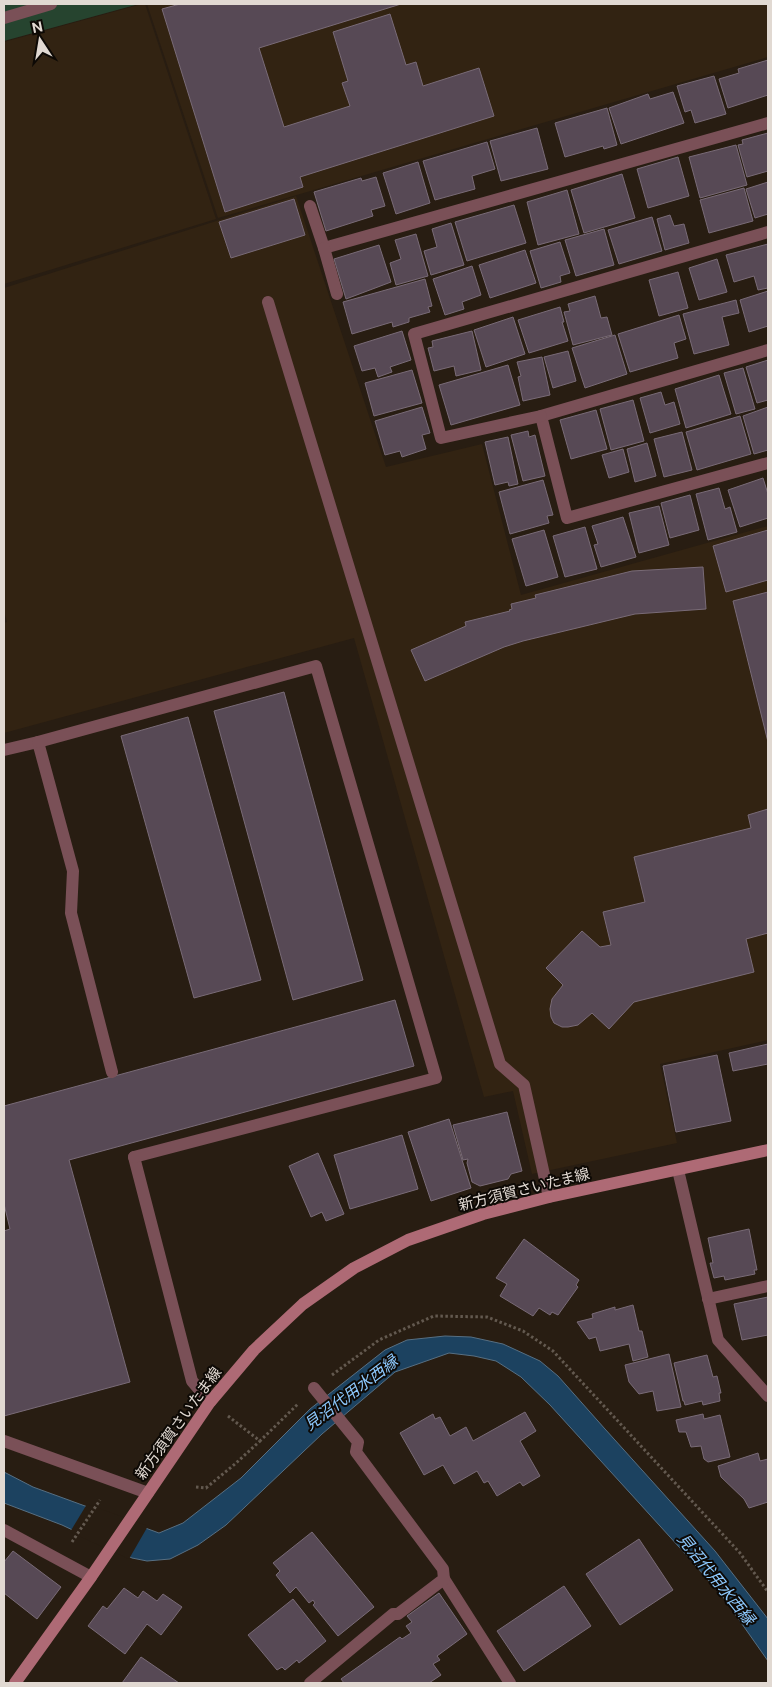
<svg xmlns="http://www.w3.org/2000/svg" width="772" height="1687" viewBox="0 0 772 1687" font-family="'Public Sans','Noto Sans JP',sans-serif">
	<rect width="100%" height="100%" fill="#281d12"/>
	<g fill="#322312">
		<path d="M142,4H145L216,219L4,284V42Z"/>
		<path d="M147,4H768V57L218,218Z"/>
		<path d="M296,196L386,467L482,444L521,595L768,526V1040L660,1064L677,1143L532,1174L513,1091L484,1097L354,638L4,733V623L7,622L4,611V288Z"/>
	</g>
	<path fill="#26442f" d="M4,4H139L4,41Z"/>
	<path fill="#1c4260" stroke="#576f82" d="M445,1336L471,1337L503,1344L540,1361L558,1376L605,1429L715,1551L768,1619V1661L723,1597L690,1559L550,1405L521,1377L496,1361L474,1356L449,1353L395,1372L322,1434L226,1525L198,1545L170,1559L147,1561L132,1558L62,1525L4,1503V1472L33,1487L159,1533L183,1523L241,1478L310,1409L385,1350L407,1340Z"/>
	<path fill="#281d12" d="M87,1504L148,1526L129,1559L70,1532Z"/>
	<g fill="#574955" stroke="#796b77">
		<path d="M180,4H401L259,48L284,127L350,106L342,83L348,81L333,32L390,14L406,65L416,62L423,86L479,68L494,116L300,177L303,187L225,212L162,9Z"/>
		<path d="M768,60V95L728,108L719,79L739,73L738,69Z"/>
		<path d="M714,76L726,114L695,123L691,110L685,112L677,86Z"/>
		<path d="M673,92L684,123L621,144L609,108L648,94L650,99Z"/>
		<path d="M607,108L617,145L604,149L603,146L565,157L555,123Z"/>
		<path d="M537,128L548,169L501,181L490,141Z"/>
		<path d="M768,133V171L747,177L738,145L743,144L742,140Z"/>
		<path d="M487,142L495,169L472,176L475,189L435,200L423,161Z"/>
		<path d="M736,145L747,185L700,198L689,157Z"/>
		<path d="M678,157L689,196L648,208L637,169Z"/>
		<path d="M418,162L430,203L396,214L383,173Z"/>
		<path d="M622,174L635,218L584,233L571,190Z"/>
		<path d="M376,177L385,206L371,210L373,216L326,231L314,192L361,178L362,181Z"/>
		<path d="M768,182V214L755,218L746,189Z"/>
		<path d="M744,188L753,221L709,233L700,200Z"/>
		<path d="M567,190L579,234L538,245L527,202Z"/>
		<path d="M294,199L305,235L231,258L219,222Z"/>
		<path d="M514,205L526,243L467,261L455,222Z"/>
		<path d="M670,215L674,226L684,224L689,243L665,250L657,219Z"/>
		<path d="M652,217L662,251L619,264L608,230Z"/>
		<path d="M451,223L464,265L431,275L424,251L437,247L432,229Z"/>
		<path d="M604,229L614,265L576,276L565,240Z"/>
		<path d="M416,234L428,276L396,285L390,263L401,259L395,240Z"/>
		<path d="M560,242L570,273L560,276L561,282L541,288L530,251Z"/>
		<path d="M768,244V288L758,290L754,276L734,282L726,255Z"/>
		<path d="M379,245L391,282L346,299L334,259Z"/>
		<path d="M525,250L536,283L490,298L479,265Z"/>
		<path d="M717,259L727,292L699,300L689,268Z"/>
		<path d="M472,266L481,295L462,302L464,309L445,315L433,279Z"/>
		<path d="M678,272L688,308L659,316L649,280Z"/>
		<path d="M425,279L432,306L428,307L430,312L409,318V322L393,327L392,322L352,334L343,302Z"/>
		<path d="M768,291V326L749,332L740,300Z"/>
		<path d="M595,296L601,318L607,317L612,335L573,345L564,312L570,311L568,304Z"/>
		<path d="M736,300L739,313L722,317L729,345L694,354L683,314Z"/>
		<path d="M560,307L564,322H562L568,341L529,353L518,320Z"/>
		<path d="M679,315L686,339L674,343L678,358L630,372L618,334Z"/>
		<path d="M513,317L525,354L486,367L474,330Z"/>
		<path d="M402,331L411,360L390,367L392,372L378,377L375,368L362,371L354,346Z"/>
		<path d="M472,331L481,370L456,376L454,366L434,371L428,348L433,347L432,341Z"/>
		<path d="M615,335L627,374L585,388L572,348Z"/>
		<path d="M568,351L576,381L553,388L544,357Z"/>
		<path d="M542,357L550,395L523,401L518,377L521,376L517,362Z"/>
		<path d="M768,360V400L757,403L746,367Z"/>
		<path d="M508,365L520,405L451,425L439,385Z"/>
		<path d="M743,368L755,409L736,414L724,373Z"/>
		<path d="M412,370L422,403L374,416L365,383Z"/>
		<path d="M719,375L731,414L686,428L675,389Z"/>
		<path d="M661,392L665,405L674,402L680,424L650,433L640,398Z"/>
		<path d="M633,400L644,441L611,450L600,409Z"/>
		<path d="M422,407L430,433L422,435L426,449L402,457L400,451L385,455L375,421Z"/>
		<path d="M768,407V450L754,454L743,416Z"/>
		<path d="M596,410L607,449L571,459L560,420Z"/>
		<path d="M740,416L751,454L697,470L686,432Z"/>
		<path d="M528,431L529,437L535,435L545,476L523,481L511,435Z"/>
		<path d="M682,432L692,470L664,477L654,439Z"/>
		<path d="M508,437L518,484L509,486L508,482L495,485L485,442Z"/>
		<path d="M647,443L656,476L635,482L627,449Z"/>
		<path d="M623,449L629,472L609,478L602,455Z"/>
		<path d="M763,478L768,494V518L740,527L728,490Z"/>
		<path d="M543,480L553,515L547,516L549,523L510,534L499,492Z"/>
		<path d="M719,488L725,509L730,507L737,532L708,540L696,494Z"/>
		<path d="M690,495L699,530L670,538L661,503Z"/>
		<path d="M659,506L669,545L639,553L629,513Z"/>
		<path d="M623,517L636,557L601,567L594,545L598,544L592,526Z"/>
		<path d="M585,527L597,569L565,577L553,536Z"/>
		<path d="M544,530L558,577L526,586L512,539Z"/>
		<path d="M768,530V580L726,592L713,546Z"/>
		<path d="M703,567L706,609L635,614L523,641L504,647L425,681L411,650L466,626L465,622L510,611L509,610L512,609L511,604L536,598L535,595L632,571Z"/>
		<path d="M768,592V742L733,601Z"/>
		<path d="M284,692L363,980L293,1000L214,711Z"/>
		<path d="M188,717L261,980L194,998L121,736Z"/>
		<path d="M768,809V933L746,939L754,972L634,1002L609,1029L592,1013L578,1025L568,1027H562L554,1023L551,1017L550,1009L552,999L563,985L546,968L582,931L600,947L611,945L603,912L645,902L634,857L751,828L748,815Z"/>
		<path d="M395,1000L414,1066L69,1160L130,1382L4,1416V1231L10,1229L4,1204V1106Z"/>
		<path d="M768,1044V1064L733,1071L729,1053Z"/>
		<path d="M717,1055L731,1121L676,1132L663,1066Z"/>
		<path d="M507,1112L522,1171L511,1174L508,1179L480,1186L472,1182L467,1163L468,1159L463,1160L453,1125Z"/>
		<path d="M449,1119L471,1188L431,1201L408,1132Z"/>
		<path d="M402,1135L418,1189L350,1209L334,1155Z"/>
		<path d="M318,1153L344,1214L326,1221L322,1212L311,1217L289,1166Z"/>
		<path d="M749,1229L757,1270H754L755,1274L725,1280L724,1276L714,1278L710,1263H713L708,1238Z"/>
		<path d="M524,1239L579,1280L576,1285L578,1287L558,1315L552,1312L550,1315L539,1308L533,1316L500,1296L507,1284L496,1278Z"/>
		<path d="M768,1297V1335L742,1340L734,1304Z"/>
		<path d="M633,1305L639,1331H642L648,1357L633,1361L629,1344L600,1351L596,1337L589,1339L577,1322L593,1318L592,1314L615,1307V1310Z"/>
		<path d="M669,1354L681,1407L657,1411L653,1391L639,1394L629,1382L625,1365Z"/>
		<path d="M707,1355L713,1377L717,1376L721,1393H719L720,1401L703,1405L702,1401L685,1405L684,1401H683L674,1363Z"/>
		<path d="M525,1412L536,1431L520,1441L540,1476L523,1486L520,1482L497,1496L488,1481L484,1483L477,1471L454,1484L443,1465L424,1475L400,1433L433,1414L435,1419L440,1417L450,1436L466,1427L473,1441Z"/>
		<path d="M703,1414L704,1419L720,1415L730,1457L708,1462L704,1459L701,1446L691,1447L686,1432H679L676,1420Z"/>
		<path d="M758,1453L760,1461L768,1459V1502L749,1508L744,1499L721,1477L718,1466Z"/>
		<path d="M312,1532L374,1607L338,1636L313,1605L315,1603L313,1600L309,1603L296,1587L290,1593L276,1575L280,1571L273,1563Z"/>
		<path d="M639,1539L673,1590L620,1625L586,1574Z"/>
		<path d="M13,1551L61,1587L37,1619L4,1593V1562Z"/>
		<path d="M564,1586L591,1626L524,1671L497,1631Z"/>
		<path d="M124,1588L138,1598L143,1591L157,1601L163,1594L182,1607L161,1635L147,1624L125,1654L88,1626L103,1606L107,1609Z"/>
		<path d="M439,1593L467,1634L437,1656L440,1660L433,1664L441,1675L429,1683H344L341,1679L400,1637L402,1639L411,1633L406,1626L412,1622L407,1616Z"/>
		<path d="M293,1599L326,1641L299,1663L297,1660L285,1670L282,1667L277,1670L248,1635Z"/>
		<path d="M141,1657L179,1683H122Z"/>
	</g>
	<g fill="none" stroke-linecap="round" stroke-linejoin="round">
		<g stroke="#63594f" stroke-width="3" stroke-dasharray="2.5 2.5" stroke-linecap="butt">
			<path d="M332,1375L379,1340L434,1316L487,1317L523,1331L553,1351L740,1553L768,1592"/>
			<path d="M228,1416L260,1441L299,1403"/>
			<path d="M196,1487L206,1488L235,1464L260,1441"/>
			<path d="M72,1542L100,1500"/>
		</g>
		<g stroke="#7a5057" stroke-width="12">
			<path d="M310,206L324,248L768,123"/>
			<path d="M268,302L500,1064L524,1085L549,1197"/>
			<path d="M768,350L541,416L567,518L768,463"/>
			<path d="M541,416L441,438L414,334L768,232"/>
			<path d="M4,750L38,742L73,871L71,913L112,1072"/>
			<path d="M134,1157L192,1381L210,1402"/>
		</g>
		<g stroke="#7a5057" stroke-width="12">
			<path d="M4,18L51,4"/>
			<path d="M324,248L337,294"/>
			<path d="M38,742L316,666L436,1078L134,1157"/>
			<path d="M678,1170L718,1340L768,1396"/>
			<path d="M708,1299L768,1286"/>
			<path d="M4,1441L148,1493"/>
			<path d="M4,1530L91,1577"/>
			<path d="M444,1579L510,1683"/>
			<path d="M310,1683L393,1614H398L444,1579L443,1569L356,1452L358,1442L314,1388"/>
		</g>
		<path stroke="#ae6a75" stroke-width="12" d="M15,1683L91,1577L210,1402L254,1350L303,1304L354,1268L408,1240L483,1214L549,1197L768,1150"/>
	</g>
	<g text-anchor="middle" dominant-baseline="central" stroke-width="4" stroke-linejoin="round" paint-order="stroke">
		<g font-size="15" fill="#e1d9d2" stroke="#0d0905">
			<text transform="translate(524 1189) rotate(-14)">新方須賀さいたま線</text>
			<text transform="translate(178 1423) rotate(-54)">新方須賀さいたま線</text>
		</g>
		<g font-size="16" font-style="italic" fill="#8dc9fe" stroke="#0d0905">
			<text transform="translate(351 1393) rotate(-37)">見沼代用水西縁</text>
			<text transform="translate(716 1579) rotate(51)">見沼代用水西縁</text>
		</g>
	</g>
	<rect width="772" height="1687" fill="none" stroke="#e1d9d2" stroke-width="10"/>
	<g transform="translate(40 40) rotate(348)" stroke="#0d0905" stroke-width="4" paint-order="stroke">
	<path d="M0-4L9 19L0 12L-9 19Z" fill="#e1d9d2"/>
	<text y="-8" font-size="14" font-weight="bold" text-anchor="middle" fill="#e1d9d2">N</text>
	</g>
</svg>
